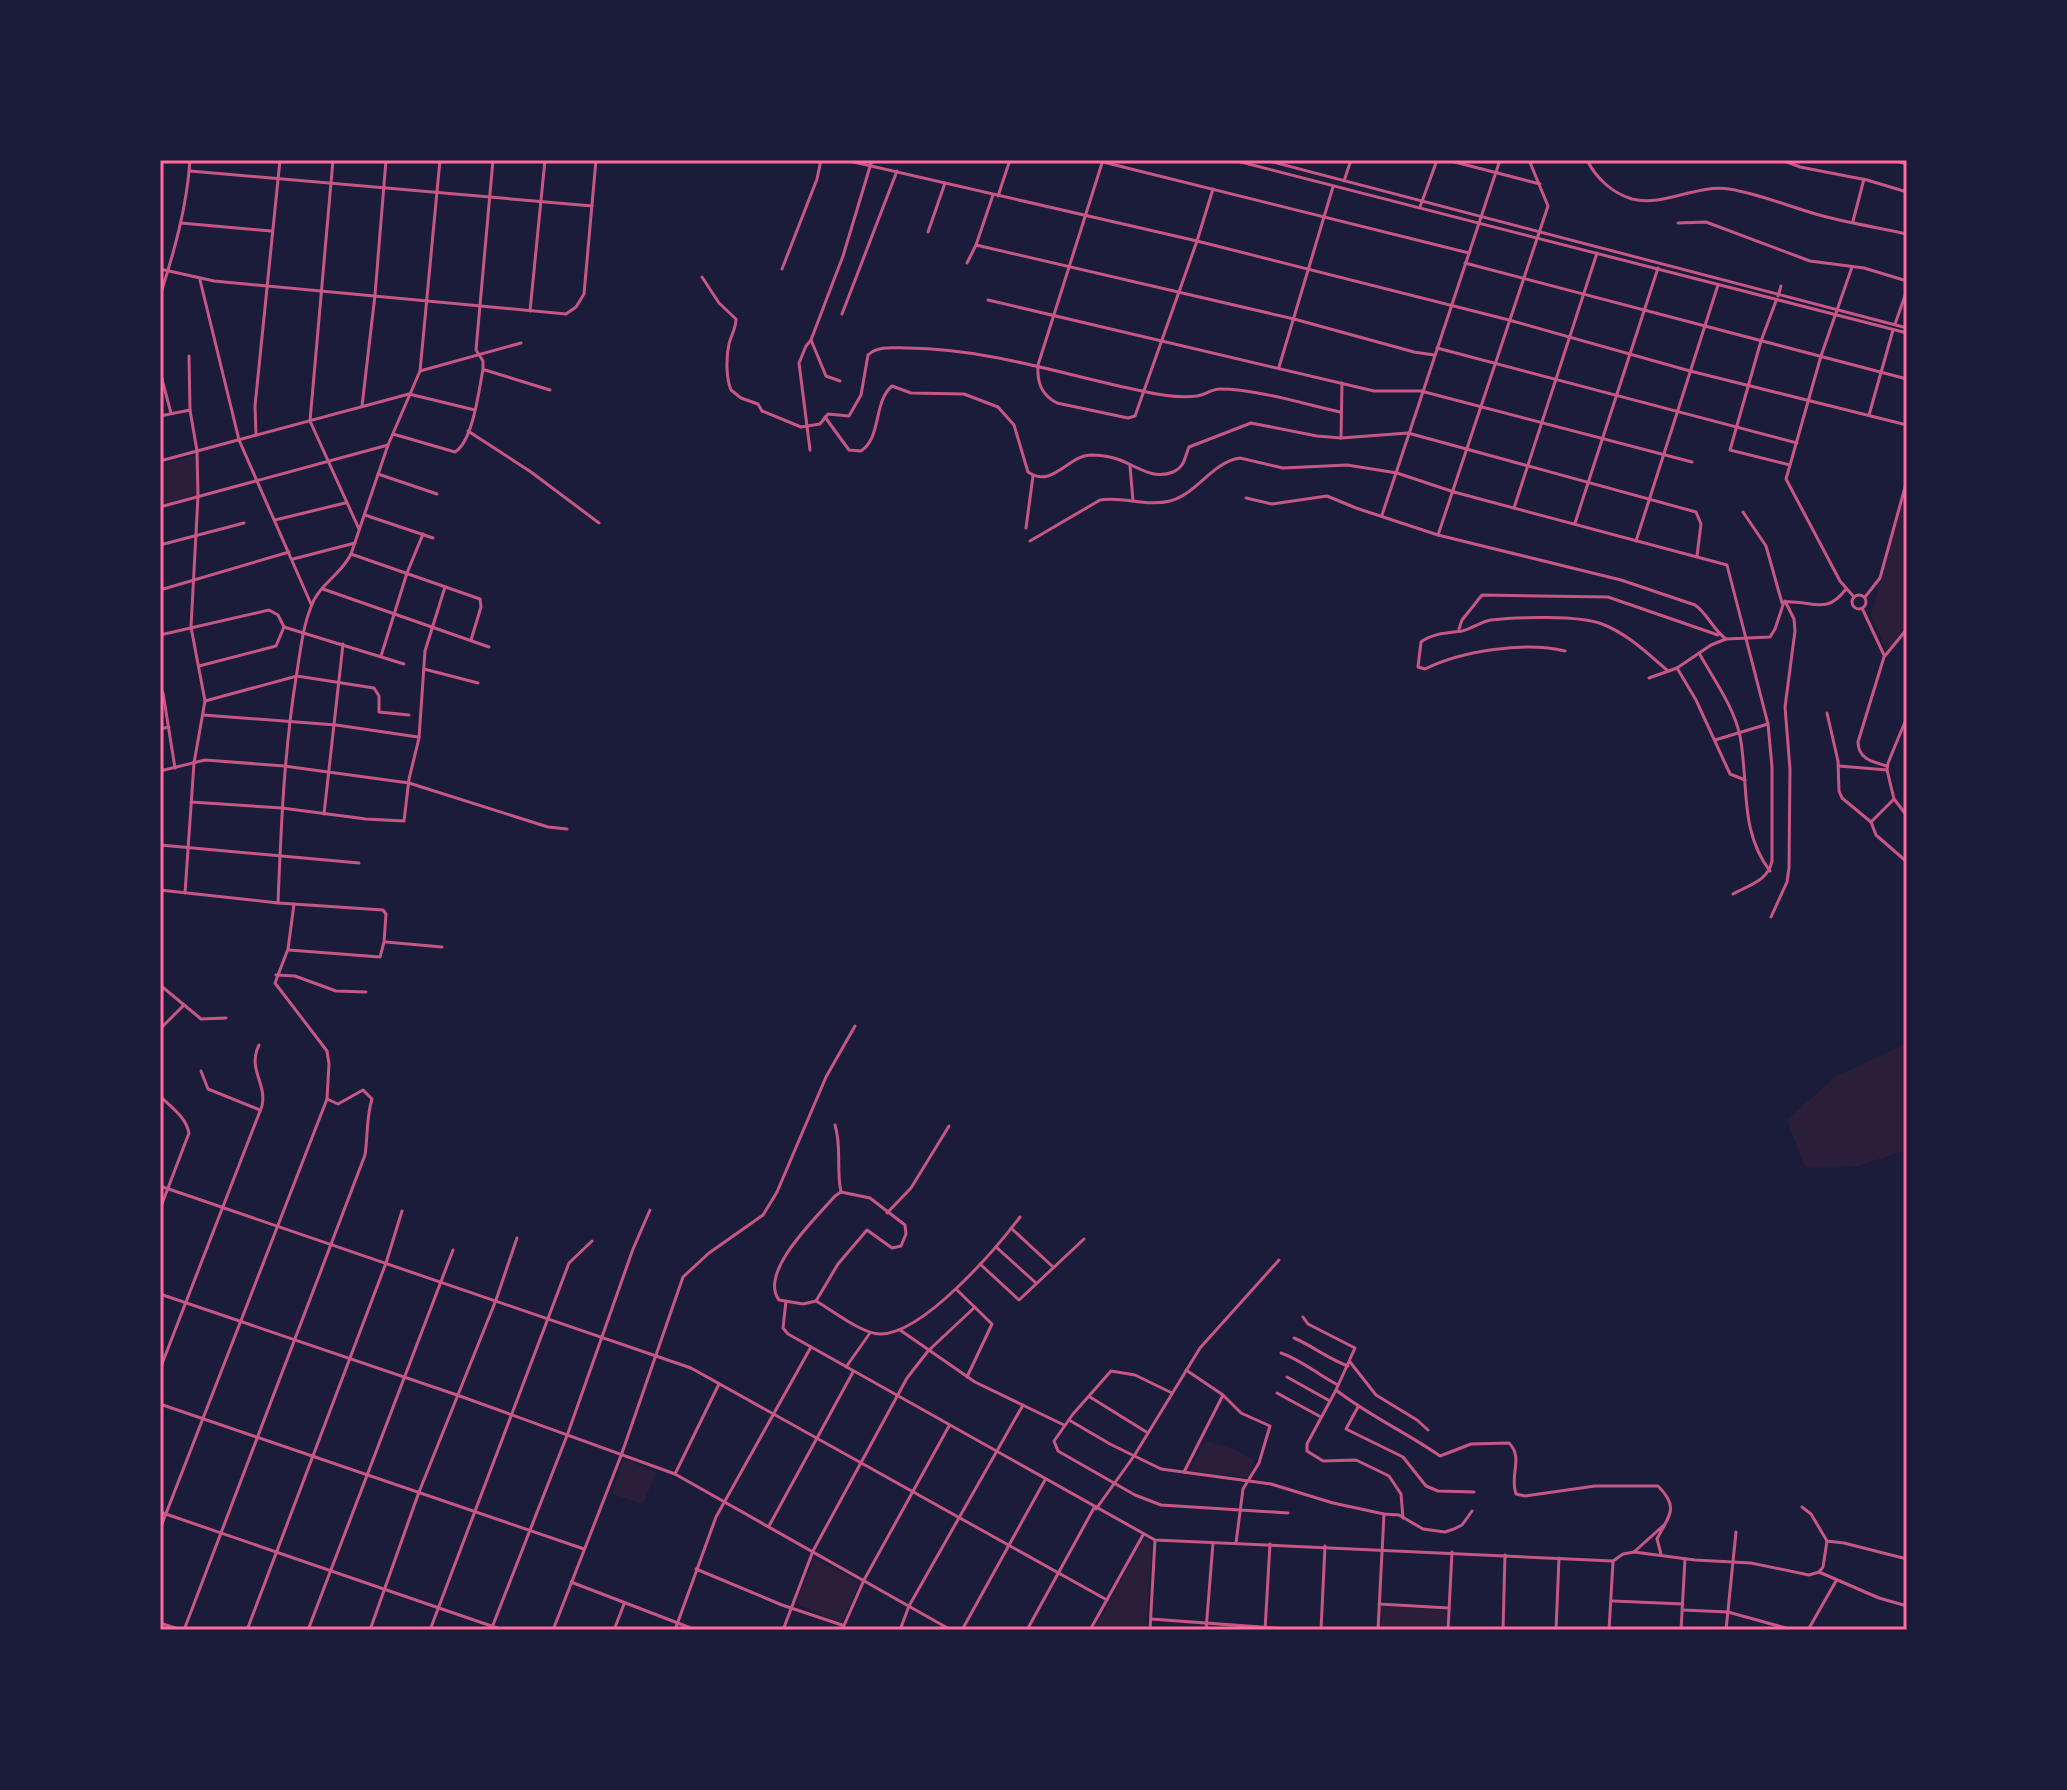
<svg xmlns="http://www.w3.org/2000/svg" width="2067" height="1790" viewBox="0 0 2067 1790" font-family="Manrope,sans-serif">
	<rect width="100%" height="100%" fill="#1b1b3a"/>
	<g fill="#2a1e3b">
		<path d="M196,455L197,495L160,506V465Z"/>
		<path d="M1907,483V629L1887,652L1871,615Z"/>
		<path d="M1907,1043V1150L1858,1166L1805,1167L1787,1120L1835,1077Z"/>
		<path d="M1205,1441L1234,1449L1254,1460L1249,1478L1189,1471Z"/>
		<path d="M624,1458L656,1473L643,1504L612,1494Z"/>
		<path d="M1144,1539L1152,1543L1146,1630H1094Z"/>
		<path d="M814,1558L859,1582L842,1623L796,1604Z"/>
		<path d="M1381,1606L1447,1610L1446,1630H1380Z"/>
	</g>
	<g fill="none" stroke-linecap="round" stroke-linejoin="round">
		<g stroke="#c65784" stroke-width="3">
			<path d="M333,160L310,421L359,529"/>
			<path d="M845,160L1197,241L1509,320L1690,371L1907,425"/>
			<path d="M1095,160L1469,253"/>
			<path d="M1103,160L1038,365C1037,382 1041,395 1057,403L1128,418L1135,416L1197,241L1213,189"/>
			<path d="M1447,160L1540,184"/>
			<path d="M1587,160C1596,178 1612,193 1632,199C1664,207 1696,184 1729,189C1761,194 1792,208 1823,216C1850,223 1879,228 1907,234"/>
			<path d="M1782,160L1800,167L1867,180L1907,192"/>
			<path d="M1893,160L1907,164"/>
			<path d="M190,171L592,206"/>
			<path d="M1344,181L1351,160"/>
			<path d="M998,196L1010,160"/>
			<path d="M1420,207L1437,160"/>
			<path d="M1853,221L1864,179"/>
			<path d="M181,223L271,231"/>
			<path d="M1678,223L1706,222L1810,261L1864,268L1907,281"/>
			<path d="M928,232L945,183"/>
			<path d="M976,245L1294,319L1414,352L1434,355"/>
			<path d="M967,263L976,245L993,195"/>
			<path d="M1465,263L1907,379"/>
			<path d="M1852,267L1821,356L1786,479L1840,581L1854,597"/>
			<path d="M160,269L214,281L566,314L576,307L584,294L596,160"/>
			<path d="M782,269L817,179L821,160"/>
			<path d="M702,277L719,303L736,319C736,329 731,335 729,344C726,357 726,378 731,390L741,398L758,404L762,411L801,427L820,424L828,414L849,416L861,395L868,355C878,345 895,348 908,348C990,349 1064,375 1142,391C1159,395 1181,398 1197,396C1206,395 1211,389 1220,389C1256,389 1304,404 1340,412"/>
			<path d="M200,280L239,440L311,604"/>
			<path d="M160,296C174,252 187,207 190,160"/>
			<path d="M1778,296L1781,286"/>
			<path d="M988,300L1374,391H1421L1692,462"/>
			<path d="M1776,301L1761,341L1730,450L1790,465"/>
			<path d="M530,311L545,160"/>
			<path d="M842,314L897,171"/>
			<path d="M1895,324L1907,290"/>
			<path d="M811,340L826,376L840,381"/>
			<path d="M1437,348L1797,443"/>
			<path d="M1279,367L1333,187"/>
			<path d="M485,370L550,390"/>
			<path d="M420,371L521,343"/>
			<path d="M160,372L171,413"/>
			<path d="M362,406L375,295L386,160"/>
			<path d="M1869,415L1893,330"/>
			<path d="M160,416L190,410"/>
			<path d="M825,417L849,450L861,451C882,437 873,402 892,386L911,393L964,394L998,407L1014,425L1028,472C1052,489 1068,456 1090,455C1099,455 1112,457 1120,460C1138,467 1153,480 1173,472C1185,467 1185,456 1189,447L1251,423L1317,436L1341,438L1408,433L1696,512L1701,524L1697,556"/>
			<path d="M468,431L531,472L599,523"/>
			<path d="M393,434L455,452C473,441 479,390 483,369V361L476,350L493,160"/>
			<path d="M256,435L255,406L280,160"/>
			<path d="M1341,438L1342,383"/>
			<path d="M810,450L799,363L806,346L811,340L843,256L872,160"/>
			<path d="M160,461L409,394L475,410"/>
			<path d="M1130,466L1133,501"/>
			<path d="M378,474L437,494"/>
			<path d="M1246,498L1272,504L1327,496L1356,508L1438,535L1621,580L1695,605C1708,614 1713,630 1726,639"/>
			<path d="M160,507L388,445"/>
			<path d="M1514,508L1597,253"/>
			<path d="M1743,512L1766,546L1782,603"/>
			<path d="M365,515L433,538"/>
			<path d="M1382,515L1500,160"/>
			<path d="M275,520L345,503"/>
			<path d="M1575,523L1658,268"/>
			<path d="M1026,528L1033,476"/>
			<path d="M1438,535L1548,206L1529,160"/>
			<path d="M1030,541L1100,500C1123,496 1146,507 1170,501C1197,494 1212,462 1240,458L1283,468L1347,465L1397,473L1454,492L1727,565L1768,724L1772,767V861C1768,881 1749,885 1733,894"/>
			<path d="M1636,541L1718,285"/>
			<path d="M160,545L244,523"/>
			<path d="M351,554L480,599L481,607L471,640"/>
			<path d="M293,559L355,543"/>
			<path d="M323,589L489,647"/>
			<path d="M160,590L289,552"/>
			<circle cx="1859" cy="602" r="7"/>
			<path d="M1865,597L1880,578L1907,480"/>
			<path d="M1862,608L1884,655"/>
			<path d="M284,627L404,664"/>
			<path d="M1459,629L1462,620L1482,595L1608,597L1718,635"/>
			<path d="M160,635L269,610L278,615L284,627"/>
			<path d="M1565,651C1526,641 1461,651 1425,669L1418,667L1421,642C1432,633 1449,633 1462,631C1471,629 1480,622 1491,620C1516,617 1580,615 1602,624C1628,634 1648,654 1668,671"/>
			<path d="M1699,653C1713,678 1734,707 1740,736C1749,783 1739,831 1770,871"/>
			<path d="M381,656L407,573L423,534"/>
			<path d="M199,666L276,646L284,627"/>
			<path d="M1677,668L1696,700L1730,774L1745,780"/>
			<path d="M424,669L478,683"/>
			<path d="M1649,678L1677,668L1711,645L1726,639L1770,637L1775,629L1784,602C1812,600 1826,616 1846,589"/>
			<path d="M160,690L163,693L175,768"/>
			<path d="M205,701L297,676L374,688L379,696V712L409,715"/>
			<path d="M1827,713L1838,761L1839,791L1842,798L1871,822L1876,835L1907,862"/>
			<path d="M203,715L336,725L418,737"/>
			<path d="M160,729L169,727"/>
			<path d="M1715,740L1768,724"/>
			<path d="M1839,766L1887,770"/>
			<path d="M1887,766C1873,762 1858,759 1858,742L1884,657L1907,629"/>
			<path d="M160,771L205,760L284,766L409,783L548,827L567,829"/>
			<path d="M1894,799L1907,816"/>
			<path d="M191,802L282,808L366,819L404,821L409,779L419,738L425,651L445,587"/>
			<path d="M324,814L343,644"/>
			<path d="M1871,822L1894,799L1887,770L1888,763L1907,717"/>
			<path d="M160,845L359,863"/>
			<path d="M160,890L278,903L383,910L386,914L384,942L380,957L289,950"/>
			<path d="M185,893L194,763L205,701L191,627L198,496L197,451L190,410L189,356"/>
			<path d="M278,903C281,828 284,753 296,678C300,655 302,629 311,607C318,585 341,575 351,554L388,445L420,371L440,160"/>
			<path d="M1771,917L1787,882L1789,868L1790,769L1785,707L1795,631L1794,619L1785,601"/>
			<path d="M386,942L442,947"/>
			<path d="M276,975L295,976L336,991L366,992"/>
			<path d="M160,985L201,1019L226,1018"/>
			<path d="M160,1029L184,1005"/>
			<path d="M201,1071L208,1089L260,1110"/>
			<path d="M160,1096C171,1107 186,1117 189,1133L160,1209"/>
			<path d="M835,1125C842,1147 836,1170 841,1192"/>
			<path d="M160,1186L691,1368L1107,1600"/>
			<path d="M841,1192L870,1198L905,1225L906,1234L901,1246L892,1248L867,1230L838,1264L816,1301L803,1304L779,1300C758,1272 817,1217 835,1196Z"/>
			<path d="M887,1213L911,1188L949,1126"/>
			<path d="M1011,1228L1052,1266"/>
			<path d="M996,1247L1036,1283"/>
			<path d="M980,1264L1019,1300L1084,1239"/>
			<path d="M957,1290L992,1324L967,1377"/>
			<path d="M786,1301L783,1328L788,1334L1155,1540L1613,1561L1623,1554L1634,1552L1695,1560L1751,1563L1809,1575L1819,1572L1823,1567L1827,1541"/>
			<path d="M816,1301C832,1310 863,1335 881,1334C924,1333 995,1250 1020,1217"/>
			<path d="M1303,1317L1308,1324L1355,1348L1336,1390L1307,1444V1451L1323,1461L1356,1460L1389,1476L1401,1494L1403,1518"/>
			<path d="M900,1330L975,1382L1064,1425"/>
			<path d="M1294,1338C1313,1346 1328,1359 1348,1366"/>
			<path d="M1281,1353C1302,1360 1318,1375 1338,1385"/>
			<path d="M1350,1362L1376,1395L1417,1420L1428,1430"/>
			<path d="M846,1367L870,1333"/>
			<path d="M160,1369L262,1106C267,1082 247,1070 259,1045"/>
			<path d="M1186,1370L1223,1395L1241,1413L1270,1426L1259,1463L1243,1489L1236,1543"/>
			<path d="M1287,1377L1330,1401"/>
			<path d="M1336,1390C1369,1416 1406,1432 1440,1456L1471,1444L1509,1443C1524,1458 1509,1475 1516,1494L1525,1496L1595,1486H1658C1680,1508 1669,1515 1657,1539L1661,1554"/>
			<path d="M1172,1393L1135,1375L1111,1371L1073,1414L1054,1441L1058,1451L1135,1495L1161,1505L1288,1513"/>
			<path d="M1277,1393L1321,1417"/>
			<path d="M1090,1397L1148,1433"/>
			<path d="M160,1404L584,1549"/>
			<path d="M1358,1407L1346,1429L1403,1457L1426,1486L1438,1491L1474,1492"/>
			<path d="M1069,1420L1110,1444L1161,1469L1271,1484L1333,1503L1384,1514L1399,1515L1423,1529L1445,1532L1454,1529L1462,1525L1472,1511"/>
			<path d="M1184,1472L1223,1395"/>
			<path d="M675,1474L719,1384"/>
			<path d="M1802,1507L1811,1514L1827,1541L1844,1543L1907,1559"/>
			<path d="M1096,1509L1134,1456L1200,1348L1279,1260"/>
			<path d="M160,1512L503,1630"/>
			<path d="M769,1526L853,1372"/>
			<path d="M160,1529L327,1099L329,1064L327,1051L275,983L288,949L294,904"/>
			<path d="M1634,1552L1664,1525"/>
			<path d="M696,1569L782,1605L842,1625"/>
			<path d="M1819,1572L1879,1598L1907,1606"/>
			<path d="M571,1582L696,1630"/>
			<path d="M1613,1601L1683,1604"/>
			<path d="M1379,1604L1449,1608"/>
			<path d="M1683,1610L1728,1612L1793,1630"/>
			<path d="M1151,1619L1301,1630"/>
			<path d="M184,1630L365,1155C368,1136 366,1118 372,1099L363,1090L338,1104L327,1099"/>
			<path d="M247,1630L386,1263L402,1211"/>
			<path d="M308,1630L453,1250"/>
			<path d="M370,1630L419,1492L496,1300L517,1238"/>
			<path d="M430,1630L569,1263L592,1241"/>
			<path d="M491,1630L568,1433L633,1249L650,1210"/>
			<path d="M553,1630L622,1453L683,1277L709,1253L763,1215L777,1192L826,1077L855,1026"/>
			<path d="M614,1630L624,1604"/>
			<path d="M675,1630L716,1517L811,1347"/>
			<path d="M783,1630L813,1551L907,1378L928,1351L975,1307"/>
			<path d="M842,1630L864,1580L949,1426"/>
			<path d="M900,1630L909,1606L1023,1405"/>
			<path d="M962,1630L1045,1480"/>
			<path d="M1027,1630L1094,1508"/>
			<path d="M1090,1630L1143,1535"/>
			<path d="M1150,1630L1155,1540"/>
			<path d="M1206,1630L1213,1543"/>
			<path d="M1265,1630L1270,1544"/>
			<path d="M1321,1630L1325,1546"/>
			<path d="M1378,1630L1384,1514"/>
			<path d="M1448,1630L1452,1552"/>
			<path d="M1503,1630L1505,1555"/>
			<path d="M1556,1630L1559,1558"/>
			<path d="M1609,1630L1613,1562"/>
			<path d="M1681,1630L1685,1559"/>
			<path d="M1726,1630L1736,1532"/>
			<path d="M1808,1630L1836,1581"/>
		</g>
		<g stroke="#c65784" stroke-width="3">
			<path d="M1233,160L1907,333"/>
			<path d="M1265,160L1907,328"/>
			<path d="M160,1294L457,1395L675,1474L951,1630"/>
			<path d="M160,1623L181,1630"/>
		</g>
	</g>
	<rect width="2067" height="1790" fill="none" stroke="#1b1b3a" stroke-width="324"/>
	<rect x="162" y="162" width="1743" height="1466" fill="none" stroke="#ff6b9d" stroke-width="3"/>
</svg>
